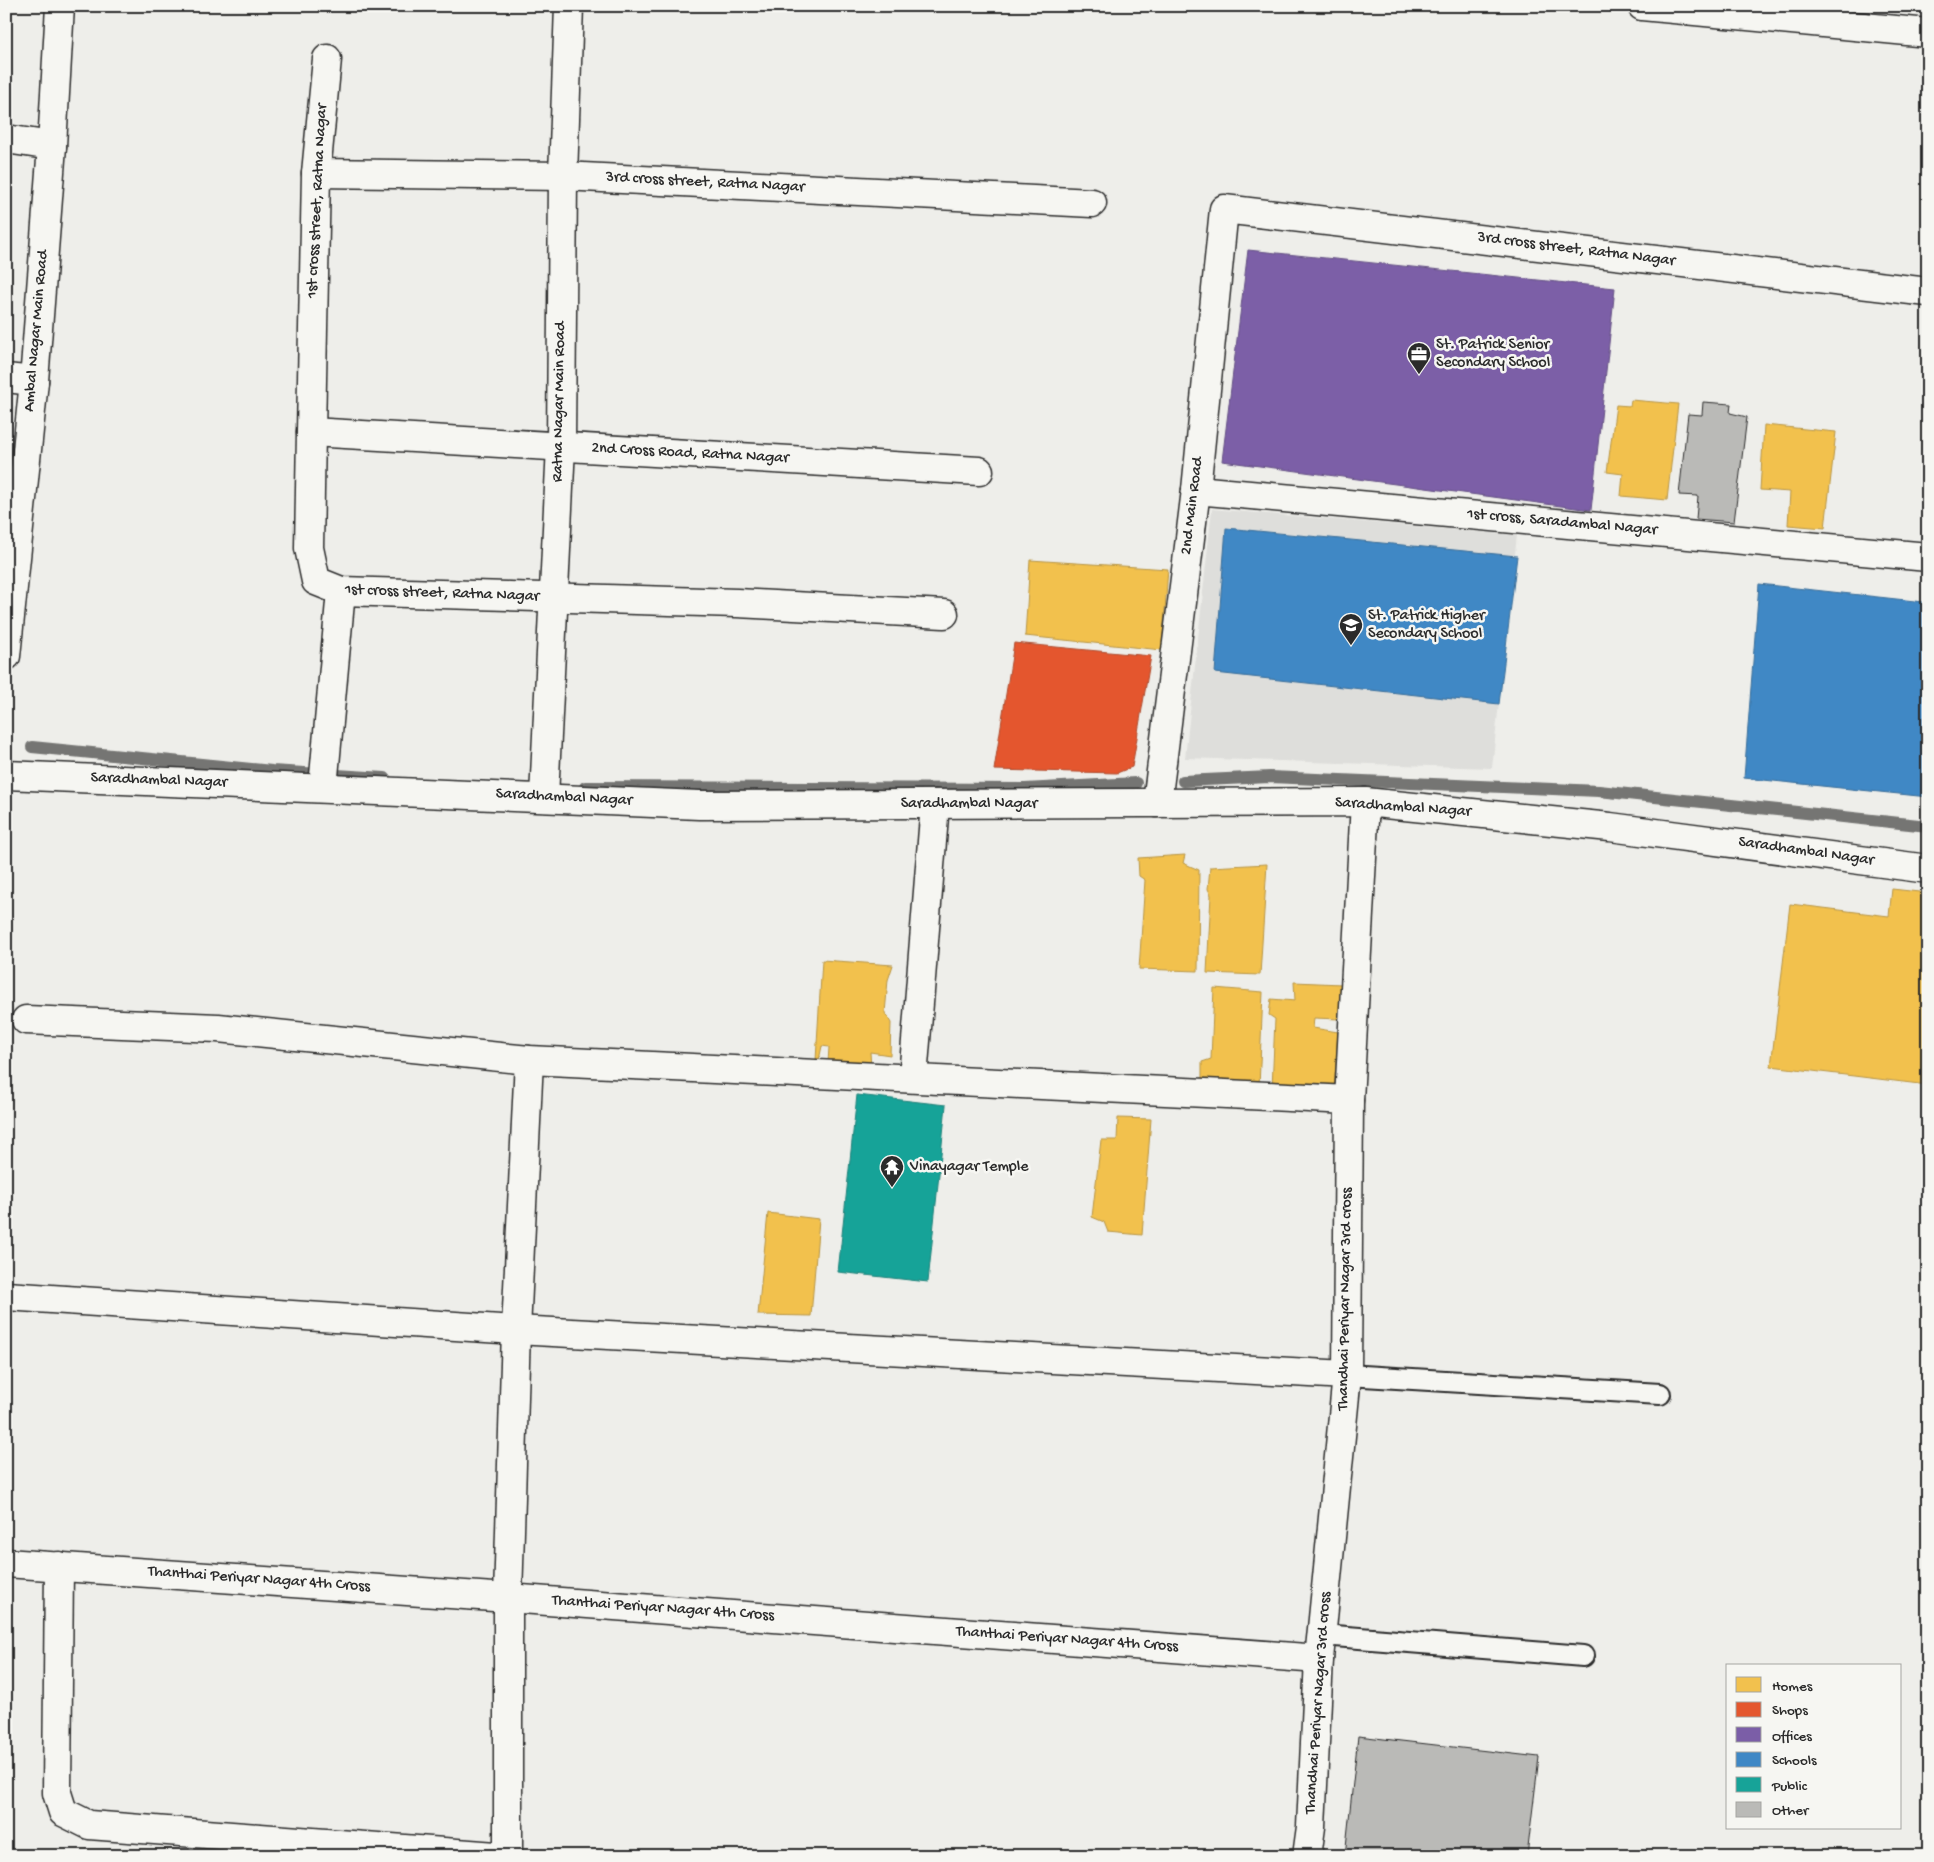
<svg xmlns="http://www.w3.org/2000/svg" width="1934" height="1862" viewBox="0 0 1934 1862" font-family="'Gochi Hand',sans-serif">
	<rect width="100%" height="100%" fill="#eeeeea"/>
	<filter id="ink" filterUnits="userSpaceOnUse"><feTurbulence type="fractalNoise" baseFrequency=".02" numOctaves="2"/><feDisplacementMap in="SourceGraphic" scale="10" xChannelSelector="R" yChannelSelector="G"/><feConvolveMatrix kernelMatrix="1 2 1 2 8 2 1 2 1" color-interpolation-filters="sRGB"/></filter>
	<g filter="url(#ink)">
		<path fill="#dededb" d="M1212,509L1517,535L1492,768L1185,758Z"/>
		<g fill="#f2c14e" stroke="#b69444">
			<path d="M1631,400L1678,404L1667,500L1621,496L1623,474L1607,472L1616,405L1630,406Z"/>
			<path d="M1764,425L1836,432L1825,528L1788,525L1790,492L1760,490Z"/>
			<path d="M1030,560L1168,569L1162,650L1025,636Z"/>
			<path d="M1185,855L1183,863L1199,870L1198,971L1139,969L1145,880L1139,876L1138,858Z"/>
			<path d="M1267,864L1260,975L1207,973L1211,895L1208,889L1210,867Z"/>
			<path d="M1892,889L1928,893V1085L1771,1066L1790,904L1889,916Z"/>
			<path d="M822,960L893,965L888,980L885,1013L891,1023L890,1055L870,1052L871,1068L828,1063L829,1047L822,1046L819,1060H816Z"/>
			<path d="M1294,982L1342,984L1339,1019L1314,1018L1313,1028L1338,1032L1334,1090L1272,1089L1275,1019L1269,1015L1271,999L1295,1001Z"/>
			<path d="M1214,988L1263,992L1259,1088L1202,1084V1062L1211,1059Z"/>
			<path d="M1118,1118L1151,1119L1142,1235L1108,1232L1104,1222L1092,1217L1101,1140H1117Z"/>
			<path d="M768,1213L819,1219L811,1316L758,1315Z"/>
		</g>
		<path fill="#e4572e" stroke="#ac4a2d" d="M1014,643L1151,656L1132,767L1117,773L994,770Z"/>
		<path fill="#7b5ea7" stroke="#634f82" d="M1248,250L1615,288L1591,510L1222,461Z"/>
		<g fill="#3f88c5" stroke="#396c97">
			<path d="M1226,528L1517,556L1499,704L1215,673Z"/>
			<path d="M1759,584L1924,602L1928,588V797L1744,778Z"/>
		</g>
		<path fill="#17a398" stroke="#1d7f77" d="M857,1095L946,1105L928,1282L838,1272Z"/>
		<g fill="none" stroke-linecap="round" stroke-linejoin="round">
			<g stroke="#757573" stroke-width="12">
				<path d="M32,747L272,771L385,778"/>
				<path d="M1183,781L1270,777L1599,791L1928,826"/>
				<path d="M585,787L1025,789L1136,783"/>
			</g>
		</g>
		<g fill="#babab7" stroke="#2b2b2b">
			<path d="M1703,402L1731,404L1730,413L1747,417L1734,522L1696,519L1698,496L1679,495L1688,414L1702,415Z"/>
			<path d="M1358,1736L1539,1757L1527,1856H1345Z"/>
		</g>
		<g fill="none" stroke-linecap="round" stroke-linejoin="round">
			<g stroke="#2b2b2b" stroke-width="24">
				<g id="service">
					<path d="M1347,1375L1660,1394"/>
					<path d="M1322,1635L1583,1656"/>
				</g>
			</g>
			<g stroke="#2b2b2b" stroke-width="31">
				<g id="minor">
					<path d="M1642,6L1928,33"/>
					<path d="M327,59L316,173L311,432L309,548L316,581L341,591L737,603L944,614"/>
					<path d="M6,139L52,146"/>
					<path d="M316,173L563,176L1092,203"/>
					<path d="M6,378L34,381"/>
					<path d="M311,432L979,471"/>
					<path d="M1196,490L1928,557"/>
					<path d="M6,656L34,381L52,146L60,6"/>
					<path d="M6,775L699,805L1365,802L1610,827L1928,869"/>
					<path d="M323,787L341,591"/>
					<path d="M544,797L561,446L563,176L569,6"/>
					<path d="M1157,803L1196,490L1224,209L1928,292"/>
					<path d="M26,1020L218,1028L529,1060L1349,1100"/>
					<path d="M913,1078L935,804"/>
					<path d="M6,1296L516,1330L1347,1375"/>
					<path d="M6,1563L508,1598L1319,1659"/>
					<path d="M59,1566L57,1793L63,1812L89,1825L496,1856"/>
					<path d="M508,1856V1598L516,1330L529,1060"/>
					<path d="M1307,1856L1311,1827L1319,1659L1347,1375L1349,1100L1365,802"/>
				</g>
			</g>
			<use href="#service" stroke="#f6f6f2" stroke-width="20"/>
			<use href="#minor" stroke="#f6f6f2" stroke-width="28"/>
		</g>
	</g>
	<defs>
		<g id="office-pin" transform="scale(1.25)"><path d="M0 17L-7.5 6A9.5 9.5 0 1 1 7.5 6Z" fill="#2b2b2b" stroke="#f6f6f2"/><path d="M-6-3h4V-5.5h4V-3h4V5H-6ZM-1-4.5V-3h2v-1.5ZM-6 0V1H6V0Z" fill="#fff"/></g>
		<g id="school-pin" transform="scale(1.25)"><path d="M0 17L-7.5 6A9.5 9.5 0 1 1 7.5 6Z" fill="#2b2b2b" stroke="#f6f6f2"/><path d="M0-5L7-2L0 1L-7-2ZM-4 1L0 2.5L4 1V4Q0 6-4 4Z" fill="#fff"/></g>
		<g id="temple-pin" transform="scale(1.25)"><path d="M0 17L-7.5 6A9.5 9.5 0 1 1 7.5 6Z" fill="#2b2b2b" stroke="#f6f6f2"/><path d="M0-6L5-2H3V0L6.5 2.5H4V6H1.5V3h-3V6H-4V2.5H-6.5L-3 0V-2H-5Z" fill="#fff"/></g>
	</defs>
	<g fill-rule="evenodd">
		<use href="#office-pin" x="1419" y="354"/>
		<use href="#school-pin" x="1351" y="625"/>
		<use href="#temple-pin" x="892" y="1167"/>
	</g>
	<g text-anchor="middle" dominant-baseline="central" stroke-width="5" stroke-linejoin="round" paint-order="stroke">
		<g font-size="16" fill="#2b2b2b" stroke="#f6f6f2">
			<text transform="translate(705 183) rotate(3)">3rd cross street, Ratna Nagar</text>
			<text transform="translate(318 201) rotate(-87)">1st cross street, Ratna Nagar</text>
			<text transform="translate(1576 250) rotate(7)">3rd cross street, Ratna Nagar</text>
			<text transform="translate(37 331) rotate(-85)">Ambal Nagar Main Road</text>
			<text transform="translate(560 402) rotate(-89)">Ratna Nagar Main Road</text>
			<text transform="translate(690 454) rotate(3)">2nd Cross Road, Ratna Nagar</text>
			<text transform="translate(1193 506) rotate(-83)">2nd Main Road</text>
			<text transform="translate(1562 523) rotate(5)">1st cross, Saradambal Nagar</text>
			<text transform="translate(442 594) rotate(2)">1st cross street, Ratna Nagar</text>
			<text transform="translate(159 781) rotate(2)">Saradhambal Nagar</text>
			<text transform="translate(564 798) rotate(3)">Saradhambal Nagar</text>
			<text x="969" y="804">Saradhambal Nagar</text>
			<text transform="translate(1403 808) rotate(4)">Saradhambal Nagar</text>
			<text transform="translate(1806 852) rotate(8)">Saradhambal Nagar</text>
			<text transform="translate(1346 1299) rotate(-89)">Thandhai Periyar Nagar 3rd cross</text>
			<text transform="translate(259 1580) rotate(4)">Thanthai Periyar Nagar 4th Cross</text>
			<text transform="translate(663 1609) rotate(4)">Thanthai Periyar Nagar 4th Cross</text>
			<text transform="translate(1067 1640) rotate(4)">Thanthai Periyar Nagar 4th Cross</text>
			<text transform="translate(1319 1703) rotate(-86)">Thandhai Periyar Nagar 3rd cross</text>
		</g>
		<g font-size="16" fill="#2b2b2b" stroke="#f6f6f2" text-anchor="start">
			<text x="1436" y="345">St. Patrick Senior<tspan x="1436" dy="18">Secondary School</tspan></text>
			<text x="1368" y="616">St. Patrick Higher<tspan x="1368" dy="18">Secondary School</tspan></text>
			<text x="910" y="1167">Vinayagar Temple</text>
		</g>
	</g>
	<rect width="1934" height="1862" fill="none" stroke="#f6f6f2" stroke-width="25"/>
	<rect x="12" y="12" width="1909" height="1837" fill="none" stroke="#2b2b2b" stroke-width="2" filter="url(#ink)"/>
	<rect x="1726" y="1664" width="175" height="165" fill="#f6f6f2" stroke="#a5a5a2"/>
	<rect x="1736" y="1677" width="25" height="15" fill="#f2c14e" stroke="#a5a5a2"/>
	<text x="1772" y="1690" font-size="15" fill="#2b2b2b">Homes</text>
	<rect x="1736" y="1702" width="25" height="15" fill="#e4572e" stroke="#a5a5a2"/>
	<text x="1772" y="1714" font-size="15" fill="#2b2b2b">Shops</text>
	<rect x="1736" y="1727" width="25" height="15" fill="#7b5ea7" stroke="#a5a5a2"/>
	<text x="1772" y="1740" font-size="15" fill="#2b2b2b">Offices</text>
	<rect x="1736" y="1752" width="25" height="15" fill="#3f88c5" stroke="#a5a5a2"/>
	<text x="1772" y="1764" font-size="15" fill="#2b2b2b">Schools</text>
	<rect x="1736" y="1777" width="25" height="15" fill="#17a398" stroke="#a5a5a2"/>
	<text x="1772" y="1790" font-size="15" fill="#2b2b2b">Public</text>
	<rect x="1736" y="1802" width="25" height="15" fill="#babab7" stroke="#a5a5a2"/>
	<text x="1772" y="1814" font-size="15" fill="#2b2b2b">Other</text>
</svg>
